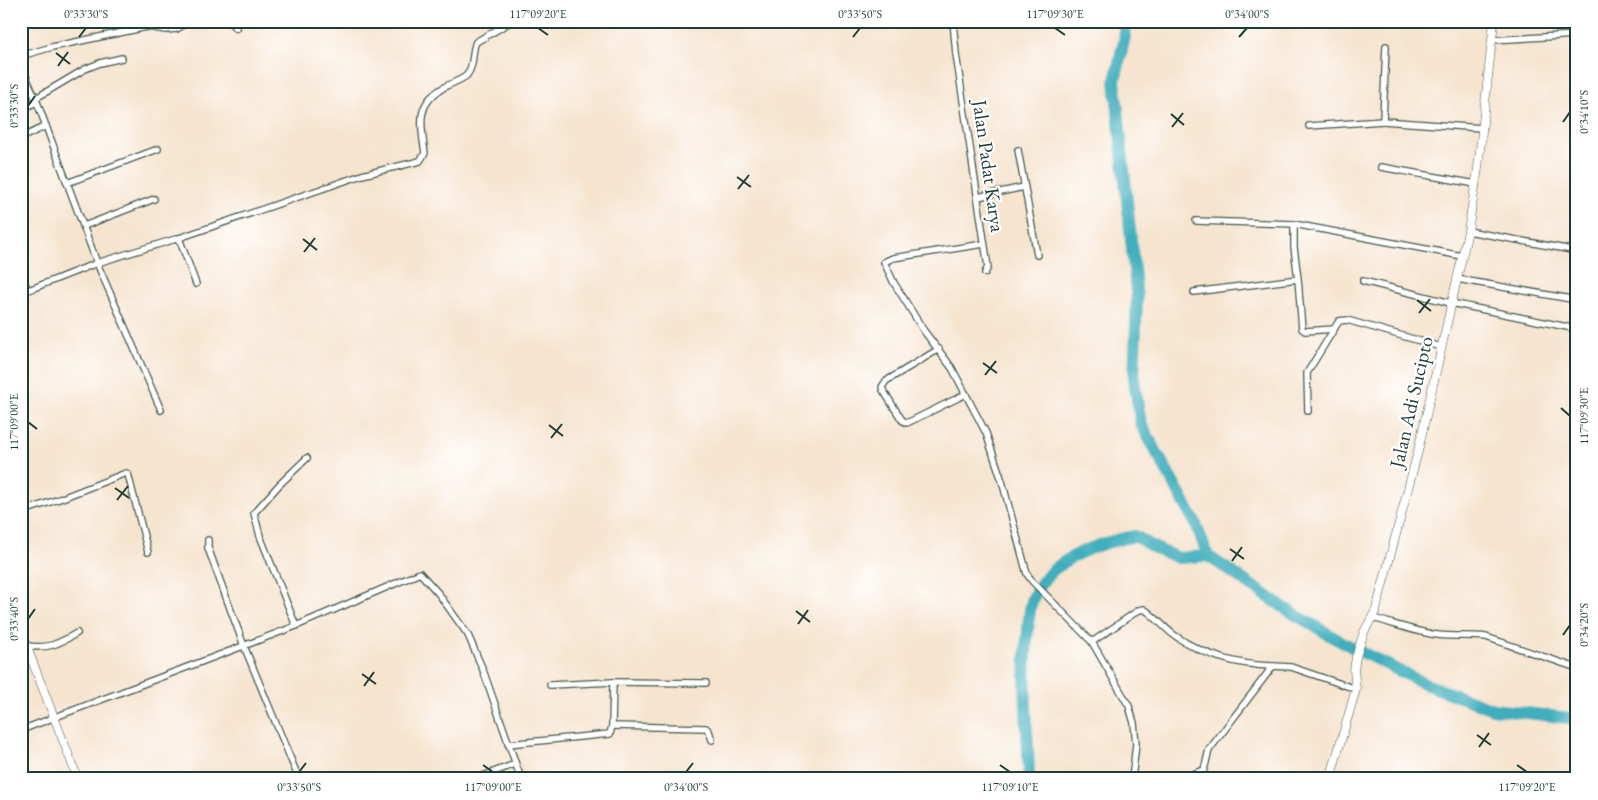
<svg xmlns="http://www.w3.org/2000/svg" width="1598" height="800" viewBox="0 0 1598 800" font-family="'EB Garamond',serif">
	<rect width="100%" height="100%" fill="#fff"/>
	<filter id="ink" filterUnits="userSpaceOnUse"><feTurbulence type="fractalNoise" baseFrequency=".02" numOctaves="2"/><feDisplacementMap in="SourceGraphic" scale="10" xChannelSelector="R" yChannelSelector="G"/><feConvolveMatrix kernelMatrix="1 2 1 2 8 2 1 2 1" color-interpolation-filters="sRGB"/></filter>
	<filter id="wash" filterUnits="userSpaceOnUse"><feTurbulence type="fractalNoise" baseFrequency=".0096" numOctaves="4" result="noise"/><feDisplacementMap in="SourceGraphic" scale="20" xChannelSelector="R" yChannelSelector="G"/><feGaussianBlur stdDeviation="1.12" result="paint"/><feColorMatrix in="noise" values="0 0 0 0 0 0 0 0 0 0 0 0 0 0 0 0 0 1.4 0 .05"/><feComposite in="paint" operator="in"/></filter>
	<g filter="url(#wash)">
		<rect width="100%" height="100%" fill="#f6e4cf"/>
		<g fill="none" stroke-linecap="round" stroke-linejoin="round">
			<g stroke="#3faebc" stroke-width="12">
				<path d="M1123,21L1125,36L1115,81L1137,299L1134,380L1141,424L1196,524L1208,556L1286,609L1340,641L1425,684L1493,709L1577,719"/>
				<path d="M1029,779C1028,729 1022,679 1028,630C1029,619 1029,606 1034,596C1051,558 1098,543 1135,536L1155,548L1178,558L1208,556"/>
			</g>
		</g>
	</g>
	<g filter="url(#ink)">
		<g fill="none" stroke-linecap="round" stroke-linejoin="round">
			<g stroke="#3f564b" stroke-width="8">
				<g id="minor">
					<path d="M228,21L236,28"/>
					<path d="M953,21L956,54L988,267L985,273"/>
					<path d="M1264,21H1277"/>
					<path d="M1492,40L1577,35"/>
					<path d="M1386,46L1383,121L1482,128"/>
					<path d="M21,56L52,47L147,27L166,30L177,29L189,21"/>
					<path d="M21,65L37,102L97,263L161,410"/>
					<path d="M36,98L85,69L100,63L122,58"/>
					<path d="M21,109L37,102"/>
					<path d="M1309,126L1383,121"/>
					<path d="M21,138L46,126"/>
					<path d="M1018,150L1037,255"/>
					<path d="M1381,167L1476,184"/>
					<path d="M67,183L158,149"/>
					<path d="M978,197L1024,187"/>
					<path d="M1196,221L1294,224L1462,256"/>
					<path d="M84,226L154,199"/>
					<path d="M1468,231L1577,251"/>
					<path d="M179,238L196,284"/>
					<path d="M984,244L893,258L884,262L894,283L924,331L952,368L986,433L1002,481L1027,574L1032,581L1092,642L1129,706L1134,723L1136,744L1132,779"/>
					<path d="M21,274L28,290"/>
					<path d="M1298,279L1302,329L1305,331L1334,329"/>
					<path d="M1457,279L1577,300"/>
					<path d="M1363,281L1451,303L1577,329"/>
					<path d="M1194,292L1298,279L1294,247V224"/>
					<path d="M21,293L97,263L179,238L362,175L420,161L425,153C421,126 415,104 443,88C450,83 461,81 467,75C475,65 471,52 476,42L512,21"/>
					<path d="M939,349L886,381L882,387L883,390L902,420L907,423L966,394"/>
					<path d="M1308,411L1307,373L1339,321L1347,320L1441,347"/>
					<path d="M21,512L62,498L126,473L128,474L148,552"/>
					<path d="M208,540V548L244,646L299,779"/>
					<path d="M1373,618C1395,624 1416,632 1438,635C1454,637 1470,635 1486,637L1577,668"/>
					<path d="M296,626L260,536L254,513L279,485L307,458"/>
					<path d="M1092,642L1139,610L1144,609C1155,616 1163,627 1174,635C1204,656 1236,665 1273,666"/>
					<path d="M27,646C49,649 58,644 77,633"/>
					<path d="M613,682L706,683"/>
					<path d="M612,726L706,728L709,731L712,740"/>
					<path d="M21,730L296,626L420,573L438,593L468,635L483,670L521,779"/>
					<path d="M508,744L610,734L612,726L613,682L550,685"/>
					<path d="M475,779L515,764"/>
					<path d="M1178,779L1204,770L1209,750L1273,666L1291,667L1356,689"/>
				</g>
			</g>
			<g stroke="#3f564b" stroke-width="9">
				<g id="tertiary">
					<path d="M21,632L78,779"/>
					<path d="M1330,779L1356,689L1354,670L1356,657L1364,632L1376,610L1418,451L1468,231L1478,168L1494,21"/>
				</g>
			</g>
			<use href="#minor" stroke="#fff" stroke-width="5.5"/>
			<use href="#tertiary" stroke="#fff" stroke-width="8"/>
		</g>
	</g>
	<path fill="none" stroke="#1f3d34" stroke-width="2" d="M538,28L548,35M1055,28L1065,35M79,37L86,28M853,37L860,28M1239,37L1247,28M56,53L70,64M58,66L68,52M28,106L35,96M1171,114L1184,125M1563,122L1570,112M1172,127L1183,113M737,177L751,187M738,189L749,175M303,239L317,250M304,252L315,238M1417,300L1431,311M1419,313L1430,299M983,363L997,373M985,375L996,361M1561,408L1570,416M28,422L37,429M549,425L563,436M551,438L562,424M115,488L129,498M117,500L128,486M1230,549L1244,559M1232,561L1242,547M796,611L810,622M28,619L35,609M798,624L808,610M1563,635L1570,625M362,674L376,684M364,686L374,672M1477,735L1491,745M1479,747L1489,733M483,765L493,772M1000,765L1010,772M1517,765L1527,772M299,772L306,763M686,772L693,763"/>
	<g text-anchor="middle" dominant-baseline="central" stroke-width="4.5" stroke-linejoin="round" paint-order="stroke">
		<g font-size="20" fill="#1f3d34" stroke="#fff">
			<text transform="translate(989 166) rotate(82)">Jalan Padat Karya</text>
			<text transform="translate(1411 402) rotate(-77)">Jalan Adi Sucipto</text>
		</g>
	</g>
	<rect width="1598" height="800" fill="none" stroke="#fff" stroke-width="55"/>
	<rect x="28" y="28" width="1542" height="744" fill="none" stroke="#1f3d34" stroke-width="2"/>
	<g font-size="12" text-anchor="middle" fill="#1f3d34">
		<text x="86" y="18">0°33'30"S</text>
		<text x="538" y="18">117°09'20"E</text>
		<text x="860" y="18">0°33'50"S</text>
		<text x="1055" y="18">117°09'30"E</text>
		<text x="1247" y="18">0°34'00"S</text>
		<text transform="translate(14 106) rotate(-90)" y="4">0°33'30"S</text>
		<text transform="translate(1584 112) rotate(-90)" y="4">0°34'10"S</text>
		<text transform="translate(1584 416) rotate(-90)" y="4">117°09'30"E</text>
		<text transform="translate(14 422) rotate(-90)" y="4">117°09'00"E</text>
		<text transform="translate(14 619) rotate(-90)" y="4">0°33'40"S</text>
		<text transform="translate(1584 625) rotate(-90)" y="4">0°34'20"S</text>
		<text x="299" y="791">0°33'50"S</text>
		<text x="493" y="791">117°09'00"E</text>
		<text x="686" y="791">0°34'00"S</text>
		<text x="1010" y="791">117°09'10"E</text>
		<text x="1527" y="791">117°09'20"E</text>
	</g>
</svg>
